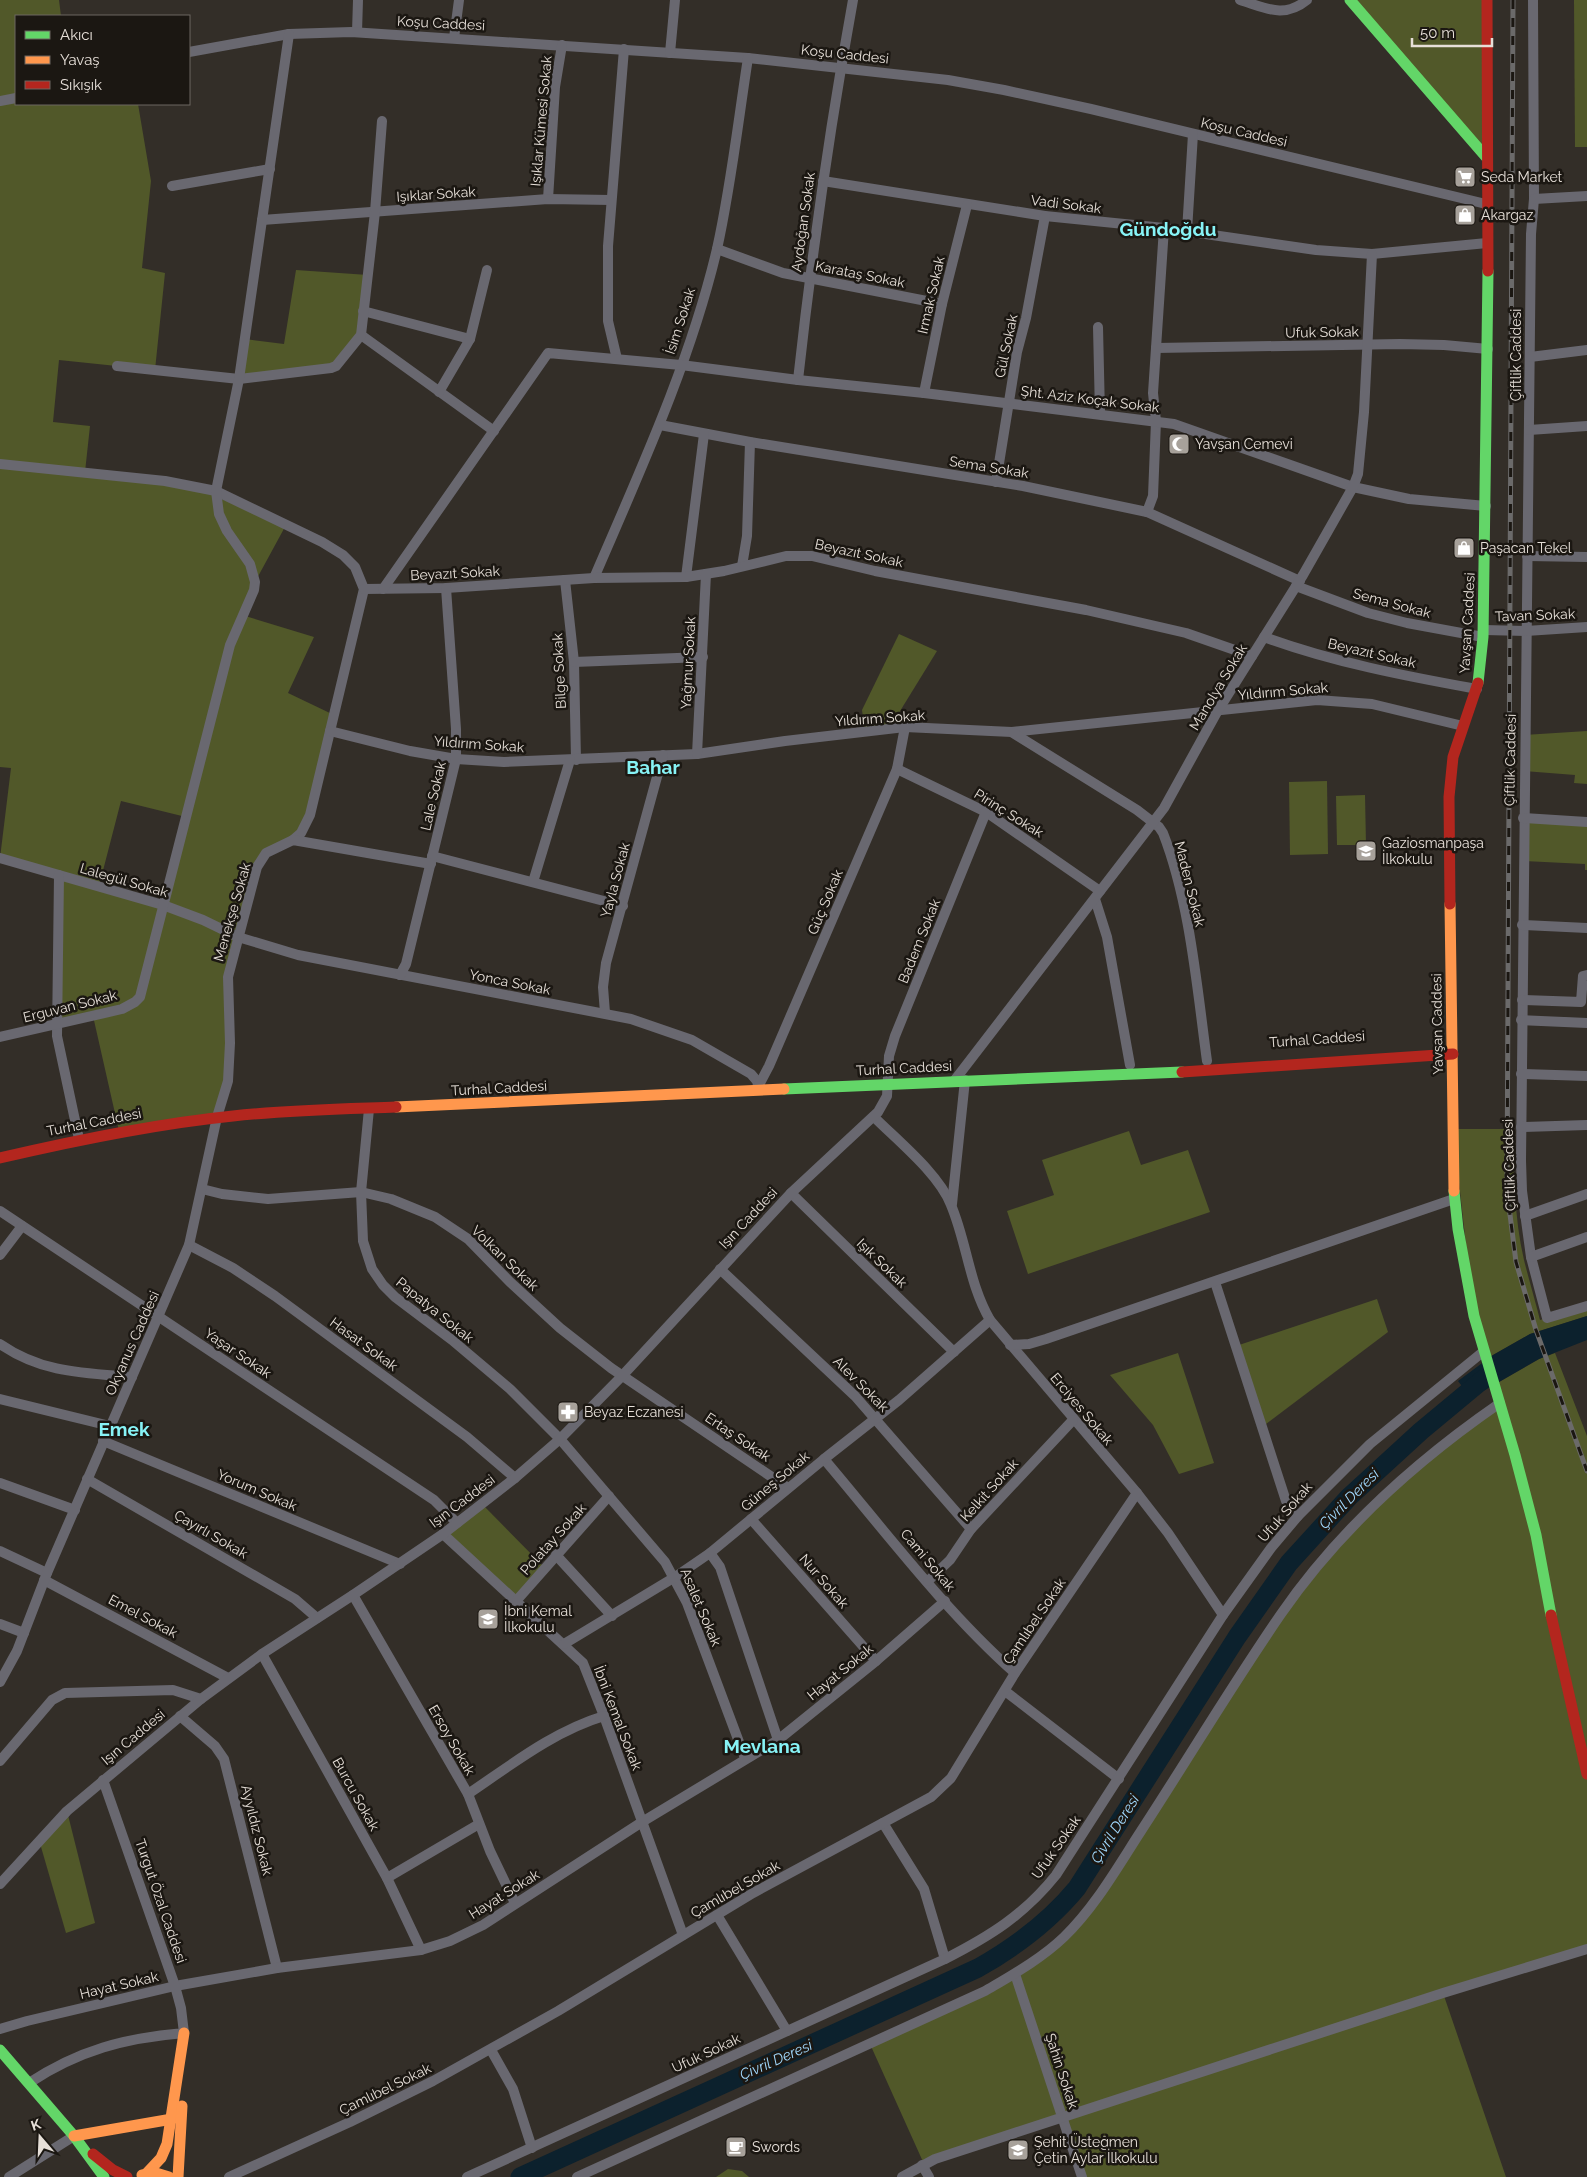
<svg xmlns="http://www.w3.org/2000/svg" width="1587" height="2177" viewBox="0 0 1587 2177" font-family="Raleway,sans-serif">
	<rect width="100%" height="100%" fill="#332e28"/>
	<g fill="#515829" fill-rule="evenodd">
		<path d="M0,0H59L61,16H16V104H138L151,181L142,268L165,273L155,370L59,360L53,422L90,426L85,472L182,483L286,525L255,582L242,615L314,637L288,693L334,715L301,833L266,853L230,968V1043L217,1117L119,1131L93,1016L57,1024L59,875L0,858L11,768L0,767ZM121,801L186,817L163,905L99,886Z"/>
		<path d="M1350,0H1487L1486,157Z"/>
		<path d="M1574,0H1587V147H1575Z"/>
		<path d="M296,270L368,275L361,335L336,366L239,379L245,339L284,344Z"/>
		<path d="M899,634L937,651L889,729L865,732L862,710Z"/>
		<path d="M1587,731V784L1574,783L1575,775L1524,771V735Z"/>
		<path d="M1327,781L1328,854L1290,855L1289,782Z"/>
		<path d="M1365,795L1366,845H1337L1336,796Z"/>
		<path d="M1523,818L1587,822V870H1585V864L1523,861Z"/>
		<path d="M1453,1129H1513C1514,1173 1514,1217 1524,1260C1529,1280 1535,1300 1540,1320L1587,1306V1316L1530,1334L1486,1359L1474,1316Z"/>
		<path d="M1129,1131L1141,1165L1188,1150L1210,1212L1028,1274L1007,1211L1054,1195L1042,1160Z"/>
		<path d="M1377,1299L1388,1332L1262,1427L1236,1346Z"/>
		<path d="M1178,1353L1214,1463L1179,1474L1153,1425L1110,1375Z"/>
		<path d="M1555,1353L1587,1436V1949L1443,1993L1506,2177H1082L1063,2117L924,2164L870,2044L1015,1974L1082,1918L1259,1646L1365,1514L1500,1403L1494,1385L1539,1359Z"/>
		<path d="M482,1504L545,1568L517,1600L443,1534Z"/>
		<path d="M67,1811L95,1923L66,1933L39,1840Z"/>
		<path d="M728,2169L742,2171L749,2177H716Z"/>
	</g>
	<path fill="#0c212d" d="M1587,1316V1340L1539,1359L1471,1398L1458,1381L1493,1355L1530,1334Z"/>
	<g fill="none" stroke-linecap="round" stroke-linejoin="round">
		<path stroke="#0c212d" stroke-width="19" d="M520,2177L978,1968C1017,1946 1049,1922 1077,1888L1237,1637L1289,1563L1349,1497L1421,1431L1486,1377"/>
		<g stroke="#696870" stroke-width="10">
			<path d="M1240,0C1266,8 1284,19 1307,0"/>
			<path d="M1533,0L1534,199L1531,234L1521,1161L1522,1191L1531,1257L1547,1318L1587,1306"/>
			<path d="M357,32L358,0"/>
			<path d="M454,38L459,0"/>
			<path d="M189,52L289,34L351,32L748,58L948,80L1004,90L1091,109L1486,204"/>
			<path d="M670,53L675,0"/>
			<path d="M0,101L16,98"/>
			<path d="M823,181L1045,216L1164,228L1316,250L1372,254L1487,243"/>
			<path d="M172,186L270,169"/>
			<path d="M548,199L555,87L562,45"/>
			<path d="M1534,199L1587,196"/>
			<path d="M262,220L548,199L611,200"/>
			<path d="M1187,231L1193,134"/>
			<path d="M717,249L783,273L942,304"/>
			<path d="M363,311L470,339"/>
			<path d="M1098,327L1100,414"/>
			<path d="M361,335L494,431"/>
			<path d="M1156,348L1400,344L1444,345L1488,349"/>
			<path d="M1530,357L1587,350"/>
			<path d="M617,359L608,321V246L624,49"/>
			<path d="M117,366L239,379L331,368L336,366L361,335L375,212L382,121"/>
			<path d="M798,380C812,253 830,126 853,0"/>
			<path d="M439,392L470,339L487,270"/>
			<path d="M924,393L942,304L967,205"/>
			<path d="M660,425L750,442L1023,486L1147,512L1300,581"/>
			<path d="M1529,430L1587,426"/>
			<path d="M0,464L165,481L216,491L322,542L343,555L355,567L364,589L310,815L301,833L293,840"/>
			<path d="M996,482L1017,352L1026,318L1045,216"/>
			<path d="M1147,512L1153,496L1156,421L1153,393L1164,228"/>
			<path d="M1527,556L1587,557"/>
			<path d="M742,566L747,536L750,442"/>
			<path d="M686,577L704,434"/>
			<path d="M594,578C640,471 690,363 717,249C731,186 738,122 748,58"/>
			<path d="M565,580L574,662L576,760"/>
			<path d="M1296,586L1368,613L1407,623L1483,637"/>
			<path d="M364,589L446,588L594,578L686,577L724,571L786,556H812L875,571L1086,610L1186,633L1252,656"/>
			<path d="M383,589L548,353L681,365L798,380L924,393L1174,424L1353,487L1409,499L1486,506"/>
			<path d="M1484,630L1526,631L1587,627"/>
			<path d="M1264,637C1332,662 1405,676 1477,689"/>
			<path d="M574,662L703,657"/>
			<path d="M330,731L410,751L456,759L504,762L697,754L785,741L905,727L1012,732L1317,700L1372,704L1463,726"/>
			<path d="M1013,733L1137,810L1159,827L1163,833C1190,902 1197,988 1207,1061"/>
			<path d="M697,754L706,574"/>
			<path d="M897,769L986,812L1100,891"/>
			<path d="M1523,818L1587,822"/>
			<path d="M432,856L623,906"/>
			<path d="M0,858L163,905L203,920L238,937L298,955L631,1019L692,1040L751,1074L757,1081L759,1090"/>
			<path d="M59,875L57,1036L79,1139"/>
			<path d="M533,882L570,760"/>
			<path d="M1095,899L1107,937L1130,1065"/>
			<path d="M1522,925L1587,928"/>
			<path d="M400,975L406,964L456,759V729L446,588"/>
			<path d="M1522,1000L1581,1002L1583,976L1587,975"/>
			<path d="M605,1013L603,987L606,963L663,755"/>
			<path d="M1521,1020L1587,1023"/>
			<path d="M0,1037L122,1009L135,1002L140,997L230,645L254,590L255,582L250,564L227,531L219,514L216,491L239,379L289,34"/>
			<path d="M1521,1074L1587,1076"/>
			<path d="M954,1081L1164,808L1217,712L1303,575L1353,487L1358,474L1364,412L1372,254"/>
			<path d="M759,1085L769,1066L897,769L905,727"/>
			<path d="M369,1109L361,1192L363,1241L372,1269L383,1285L395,1297L452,1340L510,1389L560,1439L665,1562L687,1603L745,1758"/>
			<path d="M874,1117C898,1141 939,1174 951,1205C967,1243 969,1284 990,1320L1137,1493L1168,1533L1223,1615"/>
			<path d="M1521,1127L1587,1125"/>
			<path d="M202,1189L222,1194L268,1199L361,1192L391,1199L435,1217L468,1239L510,1282L560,1328L611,1368L788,1488"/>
			<path d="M791,1193L954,1352"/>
			<path d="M952,1204L965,1080"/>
			<path d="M0,1211L434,1500L457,1523"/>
			<path d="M1525,1216L1587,1194"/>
			<path d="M189,1245L233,1268L275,1296L467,1437L515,1478"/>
			<path d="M0,1255L22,1226"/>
			<path d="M1531,1257L1587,1237"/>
			<path d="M720,1269L855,1396L971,1529"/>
			<path d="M1215,1282L1286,1501L1298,1516"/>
			<path d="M0,1344C42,1373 83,1373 132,1377"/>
			<path d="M1010,1345L1029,1344L1046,1339L1454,1199"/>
			<path d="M0,1399L110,1426"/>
			<path d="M103,1441L400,1564"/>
			<path d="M824,1459C885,1531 945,1611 1015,1673"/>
			<path d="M87,1479L295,1599L317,1618"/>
			<path d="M0,1483L75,1510"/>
			<path d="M751,1519L876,1661"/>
			<path d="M443,1534L583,1663L604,1716L683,1935"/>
			<path d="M0,1551L47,1573"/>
			<path d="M710,1553L720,1567L778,1740"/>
			<path d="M556,1555L612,1616"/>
			<path d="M44,1580L228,1678"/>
			<path d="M928,1581L950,1560L971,1529L1073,1420"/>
			<path d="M353,1595L468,1794L490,1851L515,1903"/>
			<path d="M517,1600L609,1496"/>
			<path d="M0,1624L24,1633"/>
			<path d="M564,1644L675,1577L710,1553L824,1459L899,1400L990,1320"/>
			<path d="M262,1654L387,1878L421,1950"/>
			<path d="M0,1682L17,1651L47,1573L189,1245L217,1117L228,1081L230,1043L228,977L257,867L266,853L293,840L431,864"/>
			<path d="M1005,1691L1119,1779"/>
			<path d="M180,1716L215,1746L224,1759L277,1968"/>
			<path d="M0,1761L52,1700L65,1693L173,1690L201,1699"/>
			<path d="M468,1794C511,1765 554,1731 604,1716"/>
			<path d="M883,1823L924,1889L945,1959"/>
			<path d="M387,1878L479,1824"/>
			<path d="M0,1884L67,1811L201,1699L262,1654L353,1595L443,1534L515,1478L560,1439L623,1375L791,1193L878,1112L887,1096L889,1056L895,1036L986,812"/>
			<path d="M717,1915L787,2031"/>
			<path d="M1015,1974L1082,2177"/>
			<path d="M0,2029L27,2021L175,1986L277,1968L421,1950L450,1941L483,1925L642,1822L778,1740L876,1661L945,1601"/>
			<path d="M491,2050L513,2089L532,2148"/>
			<path d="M29,2083C79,2050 125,2038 184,2033L181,2008L175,1986L103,1780"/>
			<path d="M922,2165L929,2177"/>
			<path d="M9,2177L74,2136"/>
			<path d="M229,2177L350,2122L433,2081L558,2011L753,1893L931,1797L951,1778L1015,1673L1137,1493"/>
			<path d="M467,2177L945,1959C990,1936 1024,1915 1056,1875L1223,1615L1271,1548L1298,1516L1370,1444L1484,1351"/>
			<path d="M577,2177L985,1991C1012,1975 1041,1959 1064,1937C1095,1907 1117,1868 1141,1831C1188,1759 1232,1685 1281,1614C1339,1530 1416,1461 1500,1403"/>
			<path d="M902,2177L935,2159L1443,1993L1587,1949"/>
		</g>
		<g stroke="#63d668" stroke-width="11">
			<path d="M1350,0L1486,157"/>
			<path d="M1478,683L1483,637L1488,271"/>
			<path d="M784,1089L1182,1072"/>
			<path d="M1454,1191L1458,1229L1474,1316L1515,1455L1536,1535L1551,1615"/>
			<path d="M0,2050L74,2136L104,2177"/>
		</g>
		<g stroke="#ff974d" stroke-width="11">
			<path d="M1450,904L1454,1191"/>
			<path d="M396,1107L784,1089"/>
			<path d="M74,2136L172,2119"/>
			<path d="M146,2174L161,2158L167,2144L184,2033"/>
			<path d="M142,2175L156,2173L169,2177"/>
			<path d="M178,2177L182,2106"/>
		</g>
		<g stroke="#b3261e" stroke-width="11">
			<path d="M1487,0L1488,271"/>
			<path d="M1450,904L1449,797L1453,757L1478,683"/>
			<path d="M1182,1072L1453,1054"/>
			<path d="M0,1158C77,1140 154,1124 233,1116C287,1110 342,1109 396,1107"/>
			<path d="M1551,1615L1587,1774"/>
			<path d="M93,2154L113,2170L127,2177"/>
		</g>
		<g stroke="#6b6a6a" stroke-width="5">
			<path id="rail" d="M1513,0L1507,1191L1516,1262L1536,1330L1587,1471"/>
		</g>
		<use href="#rail" stroke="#1b1712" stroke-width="3" stroke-dasharray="9" stroke-linecap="butt"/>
	</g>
	<defs>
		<g id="supermarket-square" transform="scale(1.125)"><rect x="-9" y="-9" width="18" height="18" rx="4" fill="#a7a19a" stroke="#1b1712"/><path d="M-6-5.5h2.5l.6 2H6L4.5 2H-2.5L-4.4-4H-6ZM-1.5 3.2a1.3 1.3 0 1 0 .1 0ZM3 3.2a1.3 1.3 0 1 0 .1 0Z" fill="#fff"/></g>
		<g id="shop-square" transform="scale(1.125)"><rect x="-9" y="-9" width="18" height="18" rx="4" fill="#a7a19a" stroke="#1b1712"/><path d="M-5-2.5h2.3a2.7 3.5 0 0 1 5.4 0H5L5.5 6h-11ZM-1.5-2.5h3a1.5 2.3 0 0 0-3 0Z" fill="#fff"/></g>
		<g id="mosque-square" transform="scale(1.125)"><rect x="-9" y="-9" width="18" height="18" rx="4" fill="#a7a19a" stroke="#1b1712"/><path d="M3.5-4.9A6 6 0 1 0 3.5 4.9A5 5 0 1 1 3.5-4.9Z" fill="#fff"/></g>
		<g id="school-square" transform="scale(1.125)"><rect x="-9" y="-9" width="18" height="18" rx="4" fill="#a7a19a" stroke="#1b1712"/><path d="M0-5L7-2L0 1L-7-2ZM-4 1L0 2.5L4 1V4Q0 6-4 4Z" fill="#fff"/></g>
		<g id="pharmacy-square" transform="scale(1.125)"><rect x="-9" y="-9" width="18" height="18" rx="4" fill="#a7a19a" stroke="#1b1712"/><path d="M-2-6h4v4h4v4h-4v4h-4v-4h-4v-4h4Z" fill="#fff"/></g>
		<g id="cafe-square" transform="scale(1.125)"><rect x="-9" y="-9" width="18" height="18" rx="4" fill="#a7a19a" stroke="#1b1712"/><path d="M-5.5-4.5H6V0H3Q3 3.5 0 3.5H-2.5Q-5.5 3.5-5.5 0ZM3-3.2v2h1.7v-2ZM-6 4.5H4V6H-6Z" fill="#fff"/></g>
	</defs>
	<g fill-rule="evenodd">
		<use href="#supermarket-square" x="1465" y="177"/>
		<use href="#shop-square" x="1465" y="215"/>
		<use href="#mosque-square" x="1179" y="444"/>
		<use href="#shop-square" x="1464" y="548"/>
		<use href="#school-square" x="1366" y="851"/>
		<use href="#pharmacy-square" x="568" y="1412"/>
		<use href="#school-square" x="488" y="1619"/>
		<use href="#cafe-square" x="736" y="2147"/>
		<use href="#school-square" x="1018" y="2150"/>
	</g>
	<g text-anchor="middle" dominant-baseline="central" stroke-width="5" stroke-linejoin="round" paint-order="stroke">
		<g font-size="14" fill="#e6dfd8" stroke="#1b1712">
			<text transform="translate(441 23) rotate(3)">Koşu Caddesi</text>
			<text transform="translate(845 54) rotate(6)">Koşu Caddesi</text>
			<text transform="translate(541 121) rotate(-85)">Işıklar Kümesi Sokak</text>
			<text transform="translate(1244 132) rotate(13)">Koşu Caddesi</text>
			<text transform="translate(436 194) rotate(-4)">Işıklar Sokak</text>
			<text transform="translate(1066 204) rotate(7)">Vadi Sokak</text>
			<text transform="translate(803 222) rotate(-82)">Aydoğan Sokak</text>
			<text transform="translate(860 274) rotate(11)">Karataş Sokak</text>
			<text transform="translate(931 295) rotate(-77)">Irmak Sokak</text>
			<text transform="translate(680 321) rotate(-72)">İsim Sokak</text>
			<text transform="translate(1322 332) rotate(-1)">Ufuk Sokak</text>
			<text transform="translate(1006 346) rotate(-78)">Gül Sokak</text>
			<text transform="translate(1516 355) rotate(-90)">Çiftlik Caddesi</text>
			<text transform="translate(1090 399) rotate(7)">Şht. Aziz Koçak Sokak</text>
			<text transform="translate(989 467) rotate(9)">Sema Sokak</text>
			<text transform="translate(859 553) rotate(12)">Beyazıt Sokak</text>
			<text transform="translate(455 573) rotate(-3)">Beyazıt Sokak</text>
			<text transform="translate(1392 603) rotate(15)">Sema Sokak</text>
			<text transform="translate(1535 615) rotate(-2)">Tavan Sokak</text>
			<text transform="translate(1467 623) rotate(-87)">Yavşan Caddesi</text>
			<text transform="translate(1372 653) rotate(13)">Beyazıt Sokak</text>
			<text transform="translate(688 663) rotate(-87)">Yağmur Sokak</text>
			<text transform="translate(559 671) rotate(-93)">Bilge Sokak</text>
			<text transform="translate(1218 687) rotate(-59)">Manolya Sokak</text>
			<text transform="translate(1283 691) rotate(-5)">Yıldırım Sokak</text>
			<text transform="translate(880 718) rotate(-4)">Yıldırım Sokak</text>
			<text transform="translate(479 744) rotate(4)">Yıldırım Sokak</text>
			<text transform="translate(1510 760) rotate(-89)">Çiftlik Caddesi</text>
			<text transform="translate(433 796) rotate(-77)">Lale Sokak</text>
			<text transform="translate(1009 813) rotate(32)">Pirinç Sokak</text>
			<text transform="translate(124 880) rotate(16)">Lalegül Sokak</text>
			<text transform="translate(615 880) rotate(-75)">Yayla Sokak</text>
			<text transform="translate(1190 884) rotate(76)">Maden Sokak</text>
			<text transform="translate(825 902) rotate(-67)">Güç Sokak</text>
			<text transform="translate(232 912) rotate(-74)">Menekşe Sokak</text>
			<text transform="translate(919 941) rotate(-68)">Badem Sokak</text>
			<text transform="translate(510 982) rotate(11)">Yonca Sokak</text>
			<text transform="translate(70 1006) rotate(-14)">Erguvan Sokak</text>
			<text transform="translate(1437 1024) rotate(-91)">Yavşan Caddesi</text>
			<text transform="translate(1317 1039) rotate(-4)">Turhal Caddesi</text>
			<text transform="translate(904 1068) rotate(-3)">Turhal Caddesi</text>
			<text transform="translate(499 1088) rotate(-3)">Turhal Caddesi</text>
			<text transform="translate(94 1122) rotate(-11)">Turhal Caddesi</text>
			<text transform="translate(1509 1165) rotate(-92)">Çiftlik Caddesi</text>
			<text transform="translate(748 1218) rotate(-47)">Işın Caddesi</text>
			<text transform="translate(505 1258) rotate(44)">Volkan Sokak</text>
			<text transform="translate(882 1263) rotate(44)">Işık Sokak</text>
			<text transform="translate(435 1310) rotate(39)">Papatya Sokak</text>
			<text transform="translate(132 1343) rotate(-66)">Okyanus Caddesi</text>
			<text transform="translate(364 1344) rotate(36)">Hasat Sokak</text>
			<text transform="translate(238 1353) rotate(34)">Yaşar Sokak</text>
			<text transform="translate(861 1384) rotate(45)">Alev Sokak</text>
			<text transform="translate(1082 1409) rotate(50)">Erciyes Sokak</text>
			<text transform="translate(738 1437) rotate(34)">Ertaş Sokak</text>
			<text transform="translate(775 1481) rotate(-40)">Güneş Sokak</text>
			<text transform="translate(257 1490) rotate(23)">Yorum Sokak</text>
			<text transform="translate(989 1490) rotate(-48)">Kelkit Sokak</text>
			<text transform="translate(462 1501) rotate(-37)">Işın Caddesi</text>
			<text transform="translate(1285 1512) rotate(-49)">Ufuk Sokak</text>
			<text transform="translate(211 1534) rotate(30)">Çayırlı Sokak</text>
			<text transform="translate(553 1539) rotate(-48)">Polatay Sokak</text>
			<text transform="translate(928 1560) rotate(50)">Cami Sokak</text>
			<text transform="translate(824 1581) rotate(49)">Nur Sokak</text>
			<text transform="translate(701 1607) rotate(67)">Asalet Sokak</text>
			<text transform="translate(143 1616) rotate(28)">Emel Sokak</text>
			<text transform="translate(1034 1621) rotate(-56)">Çamlıbel Sokak</text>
			<text transform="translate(840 1672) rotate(-39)">Hayat Sokak</text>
			<text transform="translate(618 1718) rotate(69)">İbni Kemal Sokak</text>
			<text transform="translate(133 1737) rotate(-40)">Işın Caddesi</text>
			<text transform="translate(452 1740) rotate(60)">Ersoy Sokak</text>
			<text transform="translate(356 1794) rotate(61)">Burcu Sokak</text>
			<text transform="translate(257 1830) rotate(76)">Ayyıldız Sokak</text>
			<text transform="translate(1056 1847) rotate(-55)">Ufuk Sokak</text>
			<text transform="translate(735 1889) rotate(-30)">Çamlıbel Sokak</text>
			<text transform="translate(504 1894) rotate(-32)">Hayat Sokak</text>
			<text transform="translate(161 1901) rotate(71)">Turgut Özal Caddesi</text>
			<text transform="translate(119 1985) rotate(-13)">Hayat Sokak</text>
			<text transform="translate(706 2053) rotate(-25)">Ufuk Sokak</text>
			<text transform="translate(1062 2071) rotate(72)">Şahin Sokak</text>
			<text transform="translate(385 2089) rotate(-26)">Çamlıbel Sokak</text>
		</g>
		<g font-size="14" fill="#e6dfd8" stroke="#1b1712" text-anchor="start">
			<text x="1481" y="177">Seda Market</text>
			<text x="1481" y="215">Akargaz</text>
			<text x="1195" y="444">Yavşan Cemevi</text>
			<text x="1480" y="548">Paşacan Tekel</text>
			<text x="1382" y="843">Gaziosmanpaşa<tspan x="1382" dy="16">İlkokulu</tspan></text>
			<text x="584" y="1412">Beyaz Eczanesi</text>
			<text x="504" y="1611">İbni Kemal<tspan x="504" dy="16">İlkokulu</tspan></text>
			<text x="1034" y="2142">Şehit Üsteğmen<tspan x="1034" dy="16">Çetin Aylar İlkokulu</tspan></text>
			<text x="752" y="2147">Swords</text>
		</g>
		<g font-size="15" font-style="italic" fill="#a1d9fe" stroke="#1b1712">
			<text transform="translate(1349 1499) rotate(-45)">Çivril Deresi</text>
			<text transform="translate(1115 1829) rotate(-58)">Çivril Deresi</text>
			<text transform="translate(776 2060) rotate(-24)">Çivril Deresi</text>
		</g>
		<g font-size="19" font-weight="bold" fill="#87f3f6" stroke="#1b1712">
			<text x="1168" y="229">Gündoğdu</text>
			<text x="653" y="767">Bahar</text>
			<text x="124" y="1429">Emek</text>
			<text x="762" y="1746">Mevlana</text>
		</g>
	</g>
	<rect x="15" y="15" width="175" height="90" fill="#1b1712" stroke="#6c6761"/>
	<rect x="25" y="31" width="25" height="8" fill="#63d668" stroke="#6c6761"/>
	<text x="60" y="40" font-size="15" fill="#e6dfd8">Akıcı</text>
	<rect x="25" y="56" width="25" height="8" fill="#ff974d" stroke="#6c6761"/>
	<text x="60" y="65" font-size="15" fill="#e6dfd8">Yavaş</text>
	<rect x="25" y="81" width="25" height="8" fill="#b3261e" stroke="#6c6761"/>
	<text x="60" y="90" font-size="15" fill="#e6dfd8">Sıkışık</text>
	<g transform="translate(40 2137) rotate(341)" stroke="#1b1712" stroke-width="4" paint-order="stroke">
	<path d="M0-4L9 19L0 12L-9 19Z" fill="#e6dfd8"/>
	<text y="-8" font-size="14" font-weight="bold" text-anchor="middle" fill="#e6dfd8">K</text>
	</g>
	<path d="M1412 38v8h80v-8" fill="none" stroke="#e6dfd8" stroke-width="2.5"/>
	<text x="1420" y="38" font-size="15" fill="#e6dfd8" stroke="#1b1712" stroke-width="4" paint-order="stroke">50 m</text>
</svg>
